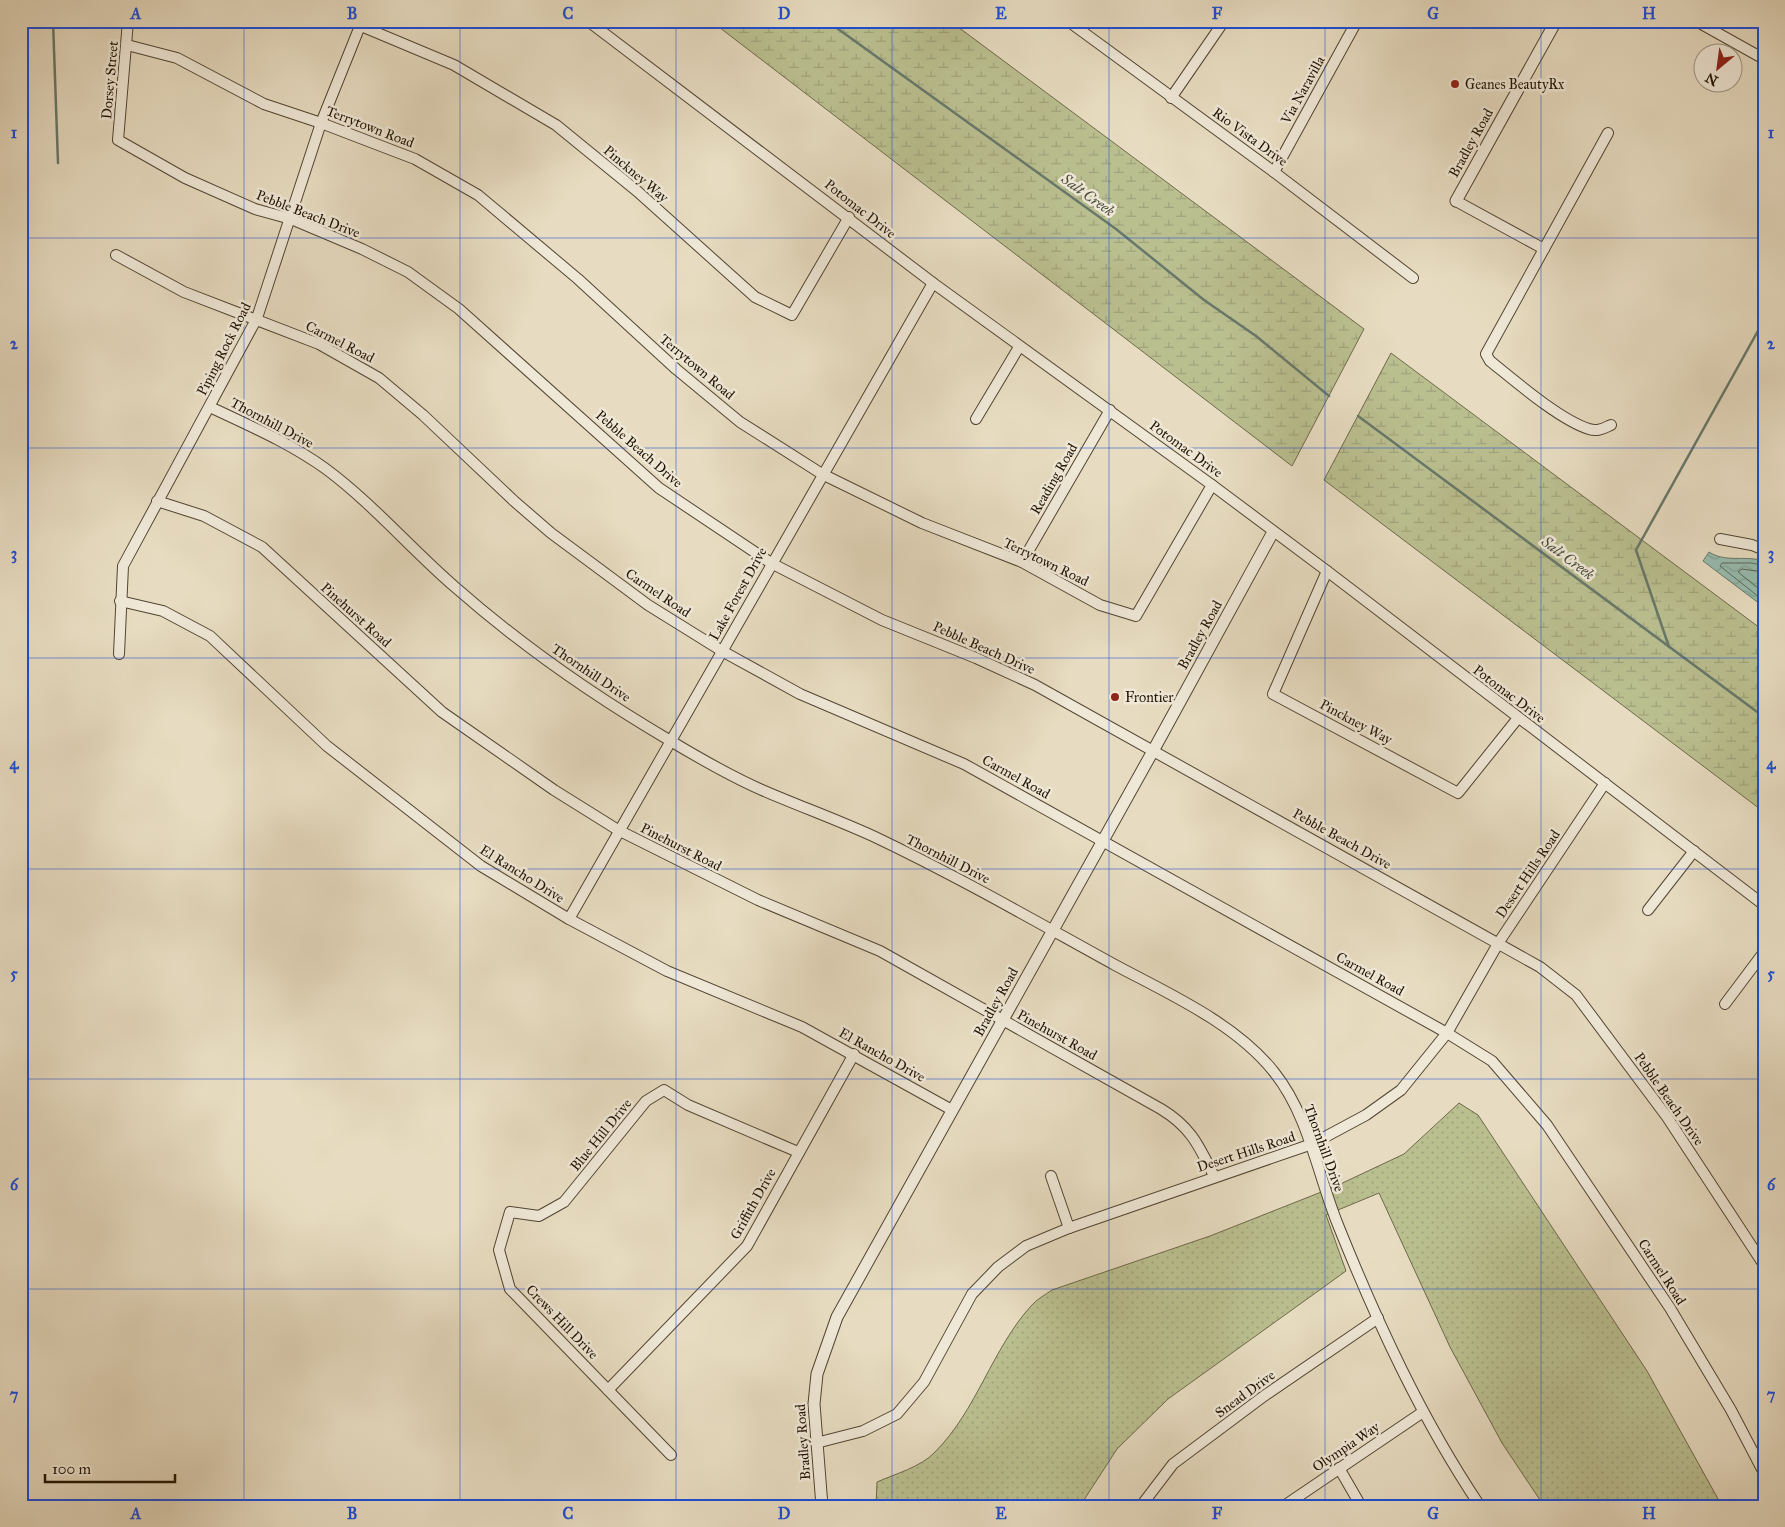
<svg xmlns="http://www.w3.org/2000/svg" width="1785" height="1527" viewBox="0 0 1785 1527" font-family="'IM FELL Great Primer',serif">
	<defs>
		<pattern id="grass-dots" width="8" height="8" patternUnits="userSpaceOnUse" patternTransform="scale(1.25)"><rect width="8" height="8" fill="#babf90"/><path d="M2 2h.1M6 6h.1" fill="none" stroke="#a0a37b" stroke-width="1.8" stroke-linecap="round"/></pattern>
		<pattern id="wetland-marsh" width="20" height="14" patternUnits="userSpaceOnUse" patternTransform="scale(1.25)"><rect width="20" height="14" fill="#babf90"/><path d="M1 5h8M5 5V1M11 12h8M15 12V8" fill="none" stroke="#a0a37b"/></pattern>
		<pattern id="water-waves" width="16" height="10" patternUnits="userSpaceOnUse" patternTransform="scale(1.25)"><rect width="16" height="10" fill="#97bcaf"/><path d="M0 5q4-4 8 0t8 0" fill="none" stroke="#82a195"/></pattern>
	</defs>
	<rect width="100%" height="100%" fill="#e7dcc1"/>
	<filter id="stains"><feTurbulence type="fractalNoise" baseFrequency=".004" numOctaves="4"/><feColorMatrix values="0 0 0 0 .2 0 0 0 0 .09 0 0 0 0 .02 0 0 0 .5 -.17"/></filter>
	<radialGradient id="worn" r=".72"><stop offset=".6" stop-color="#630" stop-opacity="0"/><stop offset="1" stop-color="#630" stop-opacity=".3"/></radialGradient>
	<path fill="url(#grass-dots)" stroke="#6e6949" d="M1459,1103L1478,1115L1647,1371L1722,1506H1544L1502,1443L1450,1347L1379,1193L1326,1215L1346,1271L1168,1399L1117,1449L1080,1506H876L877,1482C895,1474 921,1467 935,1452C977,1410 992,1349 1031,1306C1037,1299 1045,1295 1052,1290L1210,1236L1334,1187L1404,1154Z"/>
	<g fill="url(#wetland-marsh)" stroke="#6e6949">
		<path d="M711,21H950L1364,329L1292,466Z"/>
		<path d="M1391,353L1764,631V812L1324,480Z"/>
	</g>
	<path fill="url(#water-waves)" stroke="#68786a" d="M1709,552C1726,563 1745,555 1764,561V607L1703,561Z"/>
	<g fill="none" stroke-linecap="round" stroke-linejoin="round">
		<g stroke="#5c6858" stroke-width="1">
			<path d="M1764,566L1752,563H1722L1720,566L1764,601"/>
			<path d="M1764,572L1742,569L1738,572L1764,593"/>
		</g>
		<g stroke="#68786a" stroke-width="2.5">
			<path d="M53,21L58,163"/>
			<path d="M827,21L1116,229L1204,300L1256,336L1329,396"/>
			<path d="M1358,416L1764,717"/>
			<path d="M1669,647L1636,550L1764,320"/>
		</g>
		<g stroke="#524532" stroke-width="12">
			<g id="minor">
				<path d="M128,21L118,140L185,178L255,209L291,219L362,249L408,272L459,309L659,488L771,563L882,620L976,658L1035,685L1540,967L1576,995L1667,1117L1764,1265"/>
				<path d="M349,21L454,65L556,125L637,191L755,297L792,315L849,217"/>
				<path d="M588,21L933,283L1212,485L1327,571L1764,905"/>
				<path d="M1068,21L1274,172L1413,278"/>
				<path d="M1696,21L1764,59"/>
				<path d="M127,45L177,58L264,104L321,123L415,159L478,195L578,279L676,369L740,422L822,474L922,523L1022,562L1100,605L1136,616L1212,485"/>
				<path d="M1171,98L1224,21"/>
				<path d="M1608,133L1486,354L1490,361C1515,381 1560,420 1589,429C1598,432 1604,428 1611,425"/>
				<path d="M1274,172L1357,21"/>
				<path d="M1456,201L1544,249"/>
				<path d="M116,255L184,292L319,344L379,378L423,415L514,501L551,533L648,605L722,651L800,694L964,764L1447,1033L1492,1061L1547,1125L1670,1308L1731,1410L1764,1473"/>
				<path d="M210,407C250,426 290,443 326,469C373,504 411,549 455,587C521,645 594,696 669,740C699,758 730,776 762,790C799,806 838,820 875,837C957,876 1035,921 1115,965C1169,994 1235,1023 1274,1072C1309,1116 1317,1173 1338,1225C1377,1322 1421,1418 1480,1506"/>
				<path d="M976,419L1019,347"/>
				<path d="M157,501L204,516L262,547L442,712L554,790L618,830L758,900L880,951L1161,1109C1191,1127 1199,1146 1214,1176"/>
				<path d="M1720,539L1752,545L1764,550"/>
				<path d="M1022,562L1110,410"/>
				<path d="M1327,571L1273,694L1458,793L1518,718"/>
				<path d="M120,601L163,611L210,636L327,746L481,866L569,919L667,971L802,1027L952,1110"/>
				<path d="M119,654L123,566L257,318L321,123L362,21"/>
				<path d="M1648,910L1694,851"/>
				<path d="M569,919L933,283"/>
				<path d="M1725,1004L1764,952"/>
				<path d="M1051,1176L1069,1228"/>
				<path d="M608,1390L747,1246L854,1054"/>
				<path d="M816,1443L863,1431L897,1414L924,1382L972,1294L998,1267L1026,1246L1069,1228L1312,1144L1366,1115L1401,1090L1447,1033L1499,942L1605,783"/>
				<path d="M671,1455L510,1289L499,1250L510,1212L539,1216L564,1202L646,1101L664,1090L688,1105L798,1152"/>
				<path d="M1339,1468L1361,1506"/>
				<path d="M1141,1506L1173,1464L1264,1396L1378,1318"/>
				<path d="M1284,1506L1423,1412"/>
			</g>
		</g>
		<g stroke="#524532" stroke-width="13">
			<g id="tertiary">
				<path d="M1456,201L1556,21"/>
				<path d="M822,1506L814,1404L817,1374L837,1317L1153,751L1273,532"/>
			</g>
		</g>
		<use href="#minor" stroke="#efe8d7" stroke-width="10"/>
		<use href="#tertiary" stroke="#efe8d7" stroke-width="11"/>
	</g>
	<path fill="none" stroke="#1d4ed8" stroke-width="1" stroke-opacity="0.55" d="M244,21V1506M460,21V1506M676,21V1506M892,21V1506M1109,21V1506M1325,21V1506M1541,21V1506M21,238H1764M21,448H1764M21,658H1764M21,869H1764M21,1079H1764M21,1289H1764"/>
	<g fill="#8f2418" stroke="#efe8d7" stroke-width="2">
		<circle cx="1455" cy="84" r="5"/>
		<circle cx="1115" cy="697" r="5"/>
	</g>
	<g text-anchor="middle" dominant-baseline="central" stroke-width="5" stroke-linejoin="round" paint-order="stroke">
		<g font-size="14" fill="#211302" stroke="#efe8d7">
			<text transform="translate(110 80) rotate(-85)">Dorsey Street</text>
			<text transform="translate(1303 90) rotate(-61)">Via Naravilla</text>
			<text transform="translate(370 127) rotate(21)">Terrytown Road</text>
			<text transform="translate(1250 137) rotate(36)">Rio Vista Drive</text>
			<text transform="translate(1471 143) rotate(-61)">Bradley Road</text>
			<text transform="translate(636 174) rotate(40)">Pinckney Way</text>
			<text transform="translate(860 209) rotate(38)">Potomac Drive</text>
			<text transform="translate(308 214) rotate(21)">Pebble Beach Drive</text>
			<text transform="translate(340 342) rotate(27)">Carmel Road</text>
			<text transform="translate(224 349) rotate(-63)">Piping Rock Road</text>
			<text transform="translate(697 367) rotate(40)">Terrytown Road</text>
			<text transform="translate(272 423) rotate(28)">Thornhill Drive</text>
			<text transform="translate(639 449) rotate(41)">Pebble Beach Drive</text>
			<text transform="translate(1186 449) rotate(36)">Potomac Drive</text>
			<text transform="translate(1054 479) rotate(-60)">Reading Road</text>
			<text transform="translate(1046 562) rotate(26)">Terrytown Road</text>
			<text transform="translate(658 593) rotate(34)">Carmel Road</text>
			<text transform="translate(738 594) rotate(-61)">Lake Forest Drive</text>
			<text transform="translate(356 615) rotate(42)">Pinehurst Road</text>
			<text transform="translate(1200 635) rotate(-61)">Bradley Road</text>
			<text transform="translate(984 648) rotate(24)">Pebble Beach Drive</text>
			<text transform="translate(591 673) rotate(34)">Thornhill Drive</text>
			<text transform="translate(1509 694) rotate(37)">Potomac Drive</text>
			<text transform="translate(1356 722) rotate(28)">Pinckney Way</text>
			<text transform="translate(1016 777) rotate(29)">Carmel Road</text>
			<text transform="translate(1342 839) rotate(29)">Pebble Beach Drive</text>
			<text transform="translate(681 847) rotate(27)">Pinehurst Road</text>
			<text transform="translate(948 859) rotate(27)">Thornhill Drive</text>
			<text transform="translate(522 874) rotate(32)">El Rancho Drive</text>
			<text transform="translate(1528 874) rotate(-56)">Desert Hills Road</text>
			<text transform="translate(1370 974) rotate(29)">Carmel Road</text>
			<text transform="translate(996 1002) rotate(-61)">Bradley Road</text>
			<text transform="translate(1057 1035) rotate(29)">Pinehurst Road</text>
			<text transform="translate(882 1055) rotate(29)">El Rancho Drive</text>
			<text transform="translate(1669 1099) rotate(55)">Pebble Beach Drive</text>
			<text transform="translate(601 1135) rotate(-51)">Blue Hill Drive</text>
			<text transform="translate(1324 1148) rotate(70)">Thornhill Drive</text>
			<text transform="translate(1246 1152) rotate(-18)">Desert Hills Road</text>
			<text transform="translate(753 1204) rotate(-61)">Griffith Drive</text>
			<text transform="translate(1662 1272) rotate(57)">Carmel Road</text>
			<text transform="translate(562 1322) rotate(46)">Crews Hill Drive</text>
			<text transform="translate(1245 1394) rotate(-36)">Snead Drive</text>
			<text transform="translate(803 1442) rotate(-94)">Bradley Road</text>
			<text transform="translate(1346 1447) rotate(-34)">Olympia Way</text>
		</g>
		<g font-size="14" fill="#211302" stroke="#efe8d7" text-anchor="start">
			<text x="1465" y="84">Geanes BeautyRx</text>
			<text x="1125" y="697">Frontier</text>
		</g>
		<g font-size="15" font-style="italic" fill="#4a4e3f" stroke="#efe8d7">
			<text transform="translate(1088 195) rotate(36)">Salt Creek</text>
			<text transform="translate(1568 558) rotate(37)">Salt Creek</text>
		</g>
	</g>
	<rect width="1785" height="1527" fill="none" stroke="#e7dcc1" stroke-width="55"/>
	<g transform="translate(1718 68) rotate(209)"><circle r="24" fill="#efe8d7" stroke="#9d9382"/>
	<path d="M0-4L9 19L0 12L-9 19Z" fill="#8f2418"/>
	<text y="-8" font-size="14" font-weight="bold" text-anchor="middle" fill="#211302">N</text>
	</g>
	<path d="M45 1474v8h130v-8" fill="none" stroke="#211302" stroke-width="2.5"/>
	<text x="52" y="1474" font-size="15" fill="#211302" stroke="#efe8d7" stroke-width="4" paint-order="stroke">100 m</text>
	<rect x="28" y="28" width="1730" height="1472" fill="none" stroke="#1d4ed8" stroke-width="2"/>
	<g font-size="16" text-anchor="middle" font-weight="bold" fill="#1d4ed8">
		<text x="136" y="19">A</text>
		<text x="352" y="19">B</text>
		<text x="568" y="19">C</text>
		<text x="784" y="19">D</text>
		<text x="1001" y="19">E</text>
		<text x="1217" y="19">F</text>
		<text x="1433" y="19">G</text>
		<text x="1649" y="19">H</text>
		<text x="14" y="138">1</text>
		<text x="1771" y="138">1</text>
		<text x="14" y="349">2</text>
		<text x="1771" y="349">2</text>
		<text x="14" y="559">3</text>
		<text x="1771" y="559">3</text>
		<text x="14" y="769">4</text>
		<text x="1771" y="769">4</text>
		<text x="14" y="979">5</text>
		<text x="1771" y="979">5</text>
		<text x="14" y="1190">6</text>
		<text x="1771" y="1190">6</text>
		<text x="14" y="1400">7</text>
		<text x="1771" y="1400">7</text>
		<text x="136" y="1519">A</text>
		<text x="352" y="1519">B</text>
		<text x="568" y="1519">C</text>
		<text x="784" y="1519">D</text>
		<text x="1001" y="1519">E</text>
		<text x="1217" y="1519">F</text>
		<text x="1433" y="1519">G</text>
		<text x="1649" y="1519">H</text>
	</g>
	<rect width="100%" height="100%" filter="url(#stains)"/>
	<rect width="100%" height="100%" fill="url(#worn)"/>
</svg>
